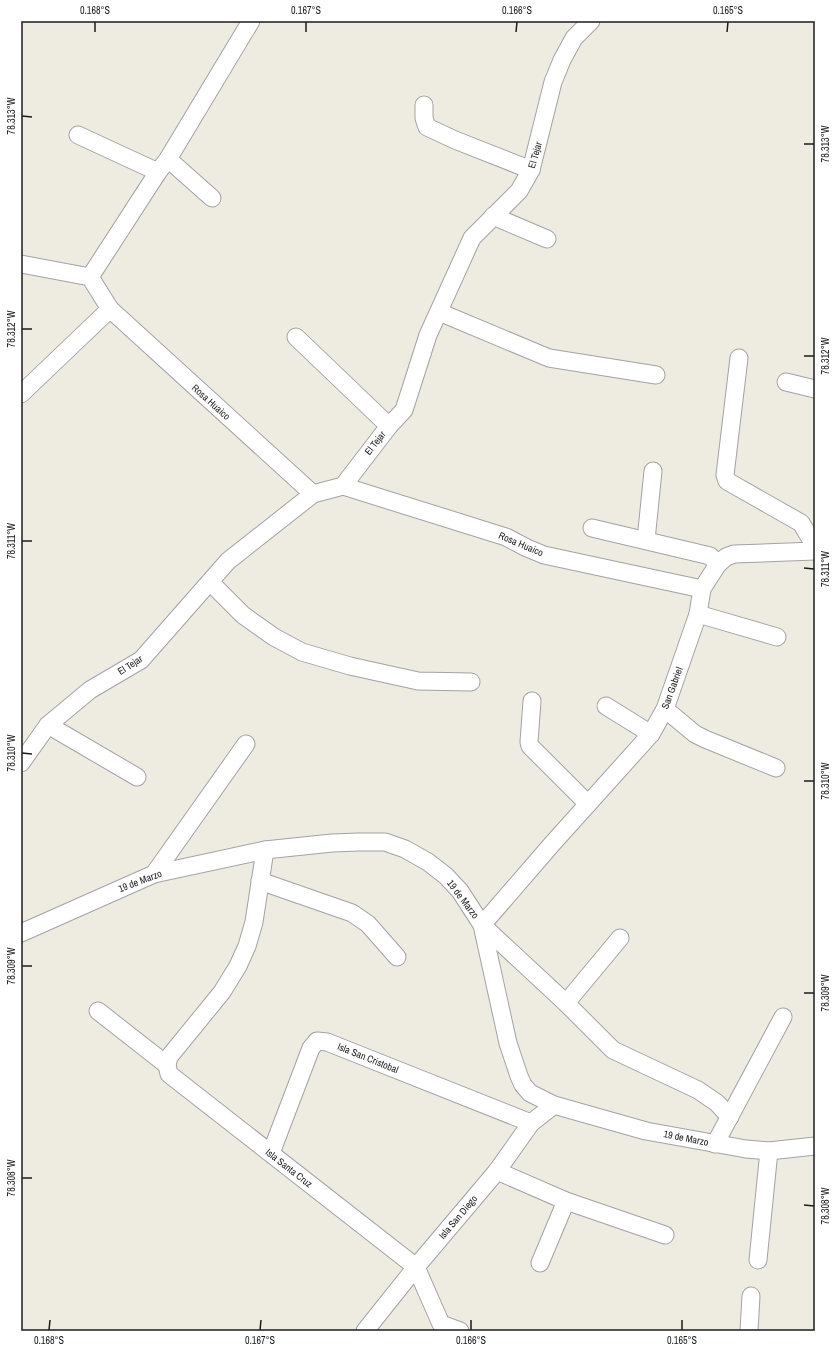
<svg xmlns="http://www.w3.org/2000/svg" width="836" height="1352" viewBox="0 0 836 1352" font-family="'Archivo Narrow',sans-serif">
	<rect width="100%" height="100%" fill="#eeebe1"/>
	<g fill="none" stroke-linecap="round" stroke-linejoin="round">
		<g stroke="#a3a3a3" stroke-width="19">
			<g id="minor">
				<path d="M424,105V118L427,127L455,140L531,170"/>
				<path d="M78,135L158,172"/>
				<path d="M168,159L212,198"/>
				<path d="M493,216L547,239"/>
				<path d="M21,264L90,277L110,309L313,494"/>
				<path d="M90,277L158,172L168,159L251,21"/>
				<path d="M439,312L549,358L656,375"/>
				<path d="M296,337L389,426"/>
				<path d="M739,358L725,475L727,481L801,523L815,546"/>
				<path d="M786,382L815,389"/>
				<path d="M21,394L110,309"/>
				<path d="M343,486L506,537L527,548L544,555L702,589"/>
				<path d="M592,528L706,555L710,556L718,564"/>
				<path d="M646,540L653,471"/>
				<path d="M210,582L243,615L274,637L302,652L350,666L418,681L471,682"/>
				<path d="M698,614L777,637"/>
				<path d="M532,701L529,742L530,746L588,804"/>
				<path d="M606,706L651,734"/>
				<path d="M665,709L695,734L705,739L776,768"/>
				<path d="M48,725L137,777"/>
				<path d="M21,763L48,725L90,690L141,660L228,561L313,494L343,486L389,426L404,410L428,335L472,238L519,191L531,170L553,82L562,60L574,38L591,21"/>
				<path d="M265,850L254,922L247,946L238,966L222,992L169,1057L167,1065L169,1074L416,1267L441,1324L460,1331"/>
				<path d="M154,874L246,744"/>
				<path d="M260,881L352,913L368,924L397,957"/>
				<path d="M21,933L154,874L265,850L332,843L359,842H385L405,849L428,862L446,876L460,891L482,925L508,1043L519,1076L523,1085L530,1093L554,1105L646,1131L746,1149L769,1151L815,1146"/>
				<path d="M566,1003L620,938"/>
				<path d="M98,1011L167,1065"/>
				<path d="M730,1117L717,1103L698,1090L613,1050L566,1003L482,925L552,844L651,734L665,709L698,614L702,589L718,564L726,557L734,554L815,551"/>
				<path d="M715,1144L783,1017"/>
				<path d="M271,1153L311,1048L317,1041L327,1042L531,1123"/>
				<path d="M497,1171L566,1201L665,1235"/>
				<path d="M758,1260L769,1151"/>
				<path d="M540,1263L566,1201"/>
				<path d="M365,1331L416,1267L497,1171L531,1123L554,1105"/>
				<path d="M749,1331L751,1296"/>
			</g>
		</g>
		<use href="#minor" stroke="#fff" stroke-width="17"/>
	</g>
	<path fill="none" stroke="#1c1c1c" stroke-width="1.5" d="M95,32V22M306,32V22M516,32L517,22M727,32L728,22M22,116L32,117M804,144H814M22,329H32M804,356H814M22,541H32M804,568L814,569M22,753L32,754M804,781H814M22,966H32M804,993H814M22,1178H32M804,1205L814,1206M49,1330L50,1320M260,1330L261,1320M471,1330V1320M682,1330V1320"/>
	<g text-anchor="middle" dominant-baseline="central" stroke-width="3" stroke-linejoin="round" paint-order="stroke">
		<g font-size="10" fill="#1c1c1c" stroke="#fff">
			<text transform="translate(535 155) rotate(-74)">El Tejar</text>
			<text transform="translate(211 402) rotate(42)">Rosa Huaico</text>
			<text transform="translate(375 443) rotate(-52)">El Tejar</text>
			<text transform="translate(521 544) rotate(23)">Rosa Huaico</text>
			<text transform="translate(130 665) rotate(-33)">El Tejar</text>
			<text transform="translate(672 688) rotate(-70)">San Gabriel</text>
			<text transform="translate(140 881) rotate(-21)">19 de Marzo</text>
			<text transform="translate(463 899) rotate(53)">19 de Marzo</text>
			<text transform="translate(368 1058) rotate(22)">Isla San Cristobal</text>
			<text transform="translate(686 1138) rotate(11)">19 de Marzo</text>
			<text transform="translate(289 1168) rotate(38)">Isla Santa Cruz</text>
			<text transform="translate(458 1217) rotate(-50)">Isla San Diego</text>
		</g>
	</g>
	<rect width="836" height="1352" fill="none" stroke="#ffffff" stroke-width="44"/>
	<rect x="22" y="22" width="792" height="1308" fill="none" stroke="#1c1c1c" stroke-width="1.5"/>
	<g font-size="10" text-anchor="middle" fill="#1c1c1c">
		<text x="95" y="14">0.168°S</text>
		<text x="306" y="14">0.167°S</text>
		<text x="517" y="14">0.166°S</text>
		<text x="728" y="14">0.165°S</text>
		<text transform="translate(11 116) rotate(-90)" y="4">78.313°W</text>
		<text transform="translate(825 144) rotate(-90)" y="4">78.313°W</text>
		<text transform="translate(11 329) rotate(-90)" y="4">78.312°W</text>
		<text transform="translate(825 356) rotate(-90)" y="4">78.312°W</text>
		<text transform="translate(11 541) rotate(-90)" y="4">78.311°W</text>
		<text transform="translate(825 569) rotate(-90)" y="4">78.311°W</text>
		<text transform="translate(11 753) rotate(-90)" y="4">78.310°W</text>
		<text transform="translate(825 781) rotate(-90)" y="4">78.310°W</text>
		<text transform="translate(11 966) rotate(-90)" y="4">78.309°W</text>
		<text transform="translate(825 993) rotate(-90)" y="4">78.309°W</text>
		<text transform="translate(11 1178) rotate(-90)" y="4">78.308°W</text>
		<text transform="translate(825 1206) rotate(-90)" y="4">78.308°W</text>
		<text x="49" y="1344">0.168°S</text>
		<text x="260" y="1344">0.167°S</text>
		<text x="471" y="1344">0.166°S</text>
		<text x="682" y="1344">0.165°S</text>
	</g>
</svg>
